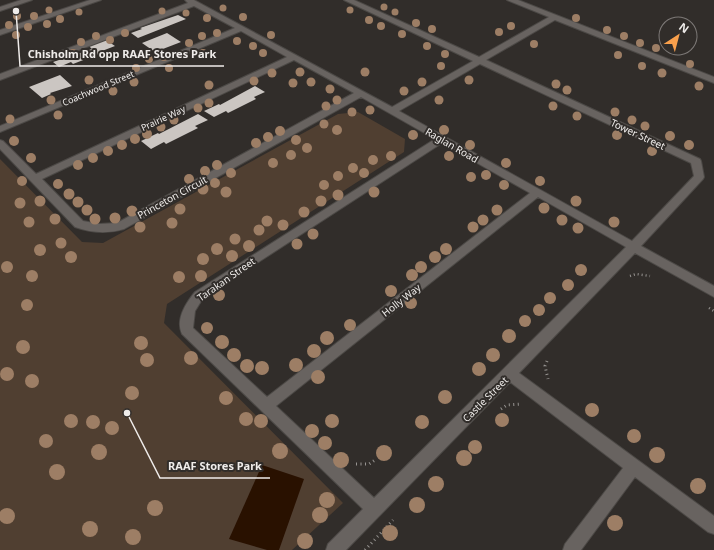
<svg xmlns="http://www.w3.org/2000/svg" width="714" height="550" viewBox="0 0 714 550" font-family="'Noto Sans',sans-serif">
	<rect width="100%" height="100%" fill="#312d2a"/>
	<path fill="#503f31" d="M358,112L405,139L404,152L167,304L164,323L343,503L292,550H0V159L82,242L103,243L338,114Z"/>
	<path fill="#291100" d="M262,465L304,479L279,550H267L229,539Z"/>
	<g fill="#cbc6c2">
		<path d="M178,15L186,19L138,38L131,33L142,29L140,28Z"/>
		<path d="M167,33L181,42L155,52L142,43Z"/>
		<path d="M106,40L115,46L102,51L104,52L73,64L71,62L59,67L53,62L92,49L89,46Z"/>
		<path d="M60,75L72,86L50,93L51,94L42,98L29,87Z"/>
		<path d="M255,86L265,92L254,97L256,99L228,113L226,111L214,117L204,111L219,104L220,105Z"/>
		<path d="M198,114L208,120L195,126L198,128L166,144L164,142L151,149L141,141L158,133L159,134Z"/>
	</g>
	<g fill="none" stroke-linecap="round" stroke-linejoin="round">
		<g stroke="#4c4946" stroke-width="2">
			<g id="minor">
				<path d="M21,0H32L0,11V7Z"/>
				<path d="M90,0H101L0,35V30Z"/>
				<path d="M185,0H194L392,107L473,61L344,0H354L479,57L549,17L507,0H518L714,77V83L555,20L486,60L700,159L701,161L704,177L703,179L641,246L714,286V297L635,253L519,373L714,516V534L708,532L635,477L581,550H563L565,544L623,468L510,382L346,550H326L328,544L363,509L182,334C175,319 186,303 195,292L435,139L361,97L124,229C107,234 92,233 75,227L0,149V140L3,141L36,174L287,57L241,31L0,132V126L235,28L194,6L0,80V74L188,3ZM294,60L354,93L117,223L99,224L83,221L42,179ZM480,64L691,163L694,176L632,241L399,111ZM442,143L530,193L267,397L193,328L195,311L203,298ZM538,197L626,247L374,498L276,406Z"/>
			</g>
		</g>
		<g stroke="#979491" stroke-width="2.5" stroke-dasharray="1 3" stroke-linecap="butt">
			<path d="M630,276L636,274L650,276"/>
			<path d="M709,308L714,311"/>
		</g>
		<g stroke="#979491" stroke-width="3" stroke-dasharray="1 3.5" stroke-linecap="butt">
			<path d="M547,361L545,366L548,379"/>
			<path d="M501,409L507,405L521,404"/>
			<path d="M356,464H369L375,460"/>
			<path d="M365,550L393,520"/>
		</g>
		<use href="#minor" fill="#686360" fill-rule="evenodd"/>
	</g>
	<g fill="#9d7e65">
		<circle cx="384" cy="7" r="3.5"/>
		<circle cx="223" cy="8" r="3.5"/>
		<circle cx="49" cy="10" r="3.5"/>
		<circle cx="350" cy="10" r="3.5"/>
		<circle cx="162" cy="11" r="3.5"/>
		<circle cx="79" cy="12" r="3.5"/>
		<circle cx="395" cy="12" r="3.5"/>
		<circle cx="186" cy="13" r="3.5"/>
		<circle cx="17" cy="16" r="4"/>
		<circle cx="34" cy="16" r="4"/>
		<circle cx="243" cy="17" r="4"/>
		<circle cx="207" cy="18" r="4"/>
		<circle cx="576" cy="18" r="4"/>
		<circle cx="60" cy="19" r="4"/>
		<circle cx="369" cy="20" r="4"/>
		<circle cx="416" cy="23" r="4"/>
		<circle cx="47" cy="24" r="4"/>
		<circle cx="9" cy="25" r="4"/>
		<circle cx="381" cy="26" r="4"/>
		<circle cx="511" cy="26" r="4"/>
		<circle cx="28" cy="27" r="4"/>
		<circle cx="432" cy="29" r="4"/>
		<circle cx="607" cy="30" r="4"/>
		<circle cx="499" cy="32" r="4"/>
		<circle cx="125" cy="33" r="4"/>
		<circle cx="217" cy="33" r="4"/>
		<circle cx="402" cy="34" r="4"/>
		<circle cx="16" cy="35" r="4"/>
		<circle cx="271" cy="35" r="4"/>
		<circle cx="96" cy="36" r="4"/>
		<circle cx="202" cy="36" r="4"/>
		<circle cx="624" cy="36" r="4"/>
		<circle cx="110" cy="40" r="4"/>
		<circle cx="237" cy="41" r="4"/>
		<circle cx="81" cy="42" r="4"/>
		<circle cx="189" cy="43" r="4"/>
		<circle cx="640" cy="43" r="4"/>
		<circle cx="534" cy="44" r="4"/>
		<circle cx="253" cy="46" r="4"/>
		<circle cx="427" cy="46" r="4"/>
		<circle cx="656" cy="48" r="4"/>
		<circle cx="73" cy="53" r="4"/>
		<circle cx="203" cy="53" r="4"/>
		<circle cx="263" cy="53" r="4"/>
		<circle cx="445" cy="54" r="4"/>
		<circle cx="618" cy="55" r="4"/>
		<circle cx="40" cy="56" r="4"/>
		<circle cx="164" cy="57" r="4"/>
		<circle cx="149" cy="59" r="4"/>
		<circle cx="690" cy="64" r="4"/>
		<circle cx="441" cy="66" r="4"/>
		<circle cx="642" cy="66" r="4"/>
		<circle cx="136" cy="68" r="4"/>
		<circle cx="169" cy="68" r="4"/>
		<circle cx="300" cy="72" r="4.5"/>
		<circle cx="365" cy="72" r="4.5"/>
		<circle cx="272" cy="73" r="4.5"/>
		<circle cx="662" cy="73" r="4.5"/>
		<circle cx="89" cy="80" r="4.5"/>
		<circle cx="469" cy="80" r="4.5"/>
		<circle cx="254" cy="81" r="4.5"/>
		<circle cx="134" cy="82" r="4.5"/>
		<circle cx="311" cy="82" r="4.5"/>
		<circle cx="422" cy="82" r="4.5"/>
		<circle cx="293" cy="83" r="4.5"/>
		<circle cx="556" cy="84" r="4.5"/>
		<circle cx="209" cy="85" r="4.5"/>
		<circle cx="699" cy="86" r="4.5"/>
		<circle cx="330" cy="89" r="4.5"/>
		<circle cx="567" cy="90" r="4.5"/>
		<circle cx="113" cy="91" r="4.5"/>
		<circle cx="404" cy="91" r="4.5"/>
		<circle cx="51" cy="100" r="4.5"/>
		<circle cx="337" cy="100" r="4.5"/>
		<circle cx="439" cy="100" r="4.5"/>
		<circle cx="209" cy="103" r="4.5"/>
		<circle cx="326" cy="106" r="4.5"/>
		<circle cx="553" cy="106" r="4.5"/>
		<circle cx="198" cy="108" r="4.5"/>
		<circle cx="370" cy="110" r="4.5"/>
		<circle cx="352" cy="112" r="4.5"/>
		<circle cx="615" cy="112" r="4.5"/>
		<circle cx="58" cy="115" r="4.5"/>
		<circle cx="577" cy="116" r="4.5"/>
		<circle cx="10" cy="119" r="4.5"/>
		<circle cx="174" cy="120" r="4.5"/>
		<circle cx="632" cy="120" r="4.5"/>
		<circle cx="324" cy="124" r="4.5"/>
		<circle cx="645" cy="126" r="4.5"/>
		<circle cx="161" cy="127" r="4.5"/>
		<circle cx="337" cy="130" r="5"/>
		<circle cx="444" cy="130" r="5"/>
		<circle cx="280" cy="131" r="5"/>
		<circle cx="147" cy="134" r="5"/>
		<circle cx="413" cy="135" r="5"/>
		<circle cx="617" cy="135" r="5"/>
		<circle cx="670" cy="136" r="5"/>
		<circle cx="268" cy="137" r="5"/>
		<circle cx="135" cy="139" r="5"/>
		<circle cx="296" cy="140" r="5"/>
		<circle cx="14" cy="141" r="5"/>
		<circle cx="256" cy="143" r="5"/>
		<circle cx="122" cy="145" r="5"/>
		<circle cx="470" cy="145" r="5"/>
		<circle cx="689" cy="145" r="5"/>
		<circle cx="307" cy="148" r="5"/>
		<circle cx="108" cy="151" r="5"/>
		<circle cx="652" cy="151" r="5"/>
		<circle cx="291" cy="155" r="5"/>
		<circle cx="391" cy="156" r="5"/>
		<circle cx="449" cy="156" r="5"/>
		<circle cx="31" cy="158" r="5"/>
		<circle cx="93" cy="158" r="5"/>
		<circle cx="373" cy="160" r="5"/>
		<circle cx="273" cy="163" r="5"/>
		<circle cx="506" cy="163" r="5"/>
		<circle cx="78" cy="165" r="5"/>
		<circle cx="217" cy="165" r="5"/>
		<circle cx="353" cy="168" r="5"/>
		<circle cx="205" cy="171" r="5"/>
		<circle cx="231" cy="173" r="5"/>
		<circle cx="364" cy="173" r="5"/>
		<circle cx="486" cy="175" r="5"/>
		<circle cx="338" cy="176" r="5"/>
		<circle cx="471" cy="177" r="5"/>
		<circle cx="189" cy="179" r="5"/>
		<circle cx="22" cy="181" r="5"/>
		<circle cx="540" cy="181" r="5"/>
		<circle cx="215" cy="183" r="5"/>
		<circle cx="58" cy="184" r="5"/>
		<circle cx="324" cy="185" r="5"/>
		<circle cx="504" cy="185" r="5"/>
		<circle cx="203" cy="189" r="5.5"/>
		<circle cx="226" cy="192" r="5.5"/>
		<circle cx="374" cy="192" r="5.5"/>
		<circle cx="69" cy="194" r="5.5"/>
		<circle cx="338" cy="195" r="5.5"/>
		<circle cx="40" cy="201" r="5.5"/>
		<circle cx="321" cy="201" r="5.5"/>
		<circle cx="576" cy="201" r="5.5"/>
		<circle cx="78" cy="202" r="5.5"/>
		<circle cx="20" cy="203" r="5.5"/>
		<circle cx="544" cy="208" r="5.5"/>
		<circle cx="180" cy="209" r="5.5"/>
		<circle cx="87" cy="210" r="5.5"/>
		<circle cx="497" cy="210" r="5.5"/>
		<circle cx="132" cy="211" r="5.5"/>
		<circle cx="304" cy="212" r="5.5"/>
		<circle cx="115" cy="218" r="5.5"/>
		<circle cx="55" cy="219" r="5.5"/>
		<circle cx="95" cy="219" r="5.5"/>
		<circle cx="483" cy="220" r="5.5"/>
		<circle cx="562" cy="220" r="5.5"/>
		<circle cx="267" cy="221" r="5.5"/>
		<circle cx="29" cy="222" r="5.5"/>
		<circle cx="614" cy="222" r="5.5"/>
		<circle cx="172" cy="223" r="5.5"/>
		<circle cx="283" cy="225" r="5.5"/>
		<circle cx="140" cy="227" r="5.5"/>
		<circle cx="473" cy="227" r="5.5"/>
		<circle cx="578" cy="228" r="5.5"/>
		<circle cx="259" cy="230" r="5.5"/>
		<circle cx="313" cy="234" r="5.5"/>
		<circle cx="235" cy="239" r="5.5"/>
		<circle cx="61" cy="243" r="5.5"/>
		<circle cx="297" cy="244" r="5.5"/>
		<circle cx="249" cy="246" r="6"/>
		<circle cx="217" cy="249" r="6"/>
		<circle cx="446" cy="249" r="6"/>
		<circle cx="40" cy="250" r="6"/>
		<circle cx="232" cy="256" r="6"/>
		<circle cx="71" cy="257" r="6"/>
		<circle cx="435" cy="257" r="6"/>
		<circle cx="203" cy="259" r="6"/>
		<circle cx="7" cy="267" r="6"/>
		<circle cx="421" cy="267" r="6"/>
		<circle cx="581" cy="270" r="6"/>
		<circle cx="412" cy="275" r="6"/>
		<circle cx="32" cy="276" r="6"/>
		<circle cx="201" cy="276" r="6"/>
		<circle cx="179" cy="277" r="6"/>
		<circle cx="568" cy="285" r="6"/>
		<circle cx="391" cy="291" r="6"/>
		<circle cx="219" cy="295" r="6"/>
		<circle cx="550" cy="298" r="6"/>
		<circle cx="411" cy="303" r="6"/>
		<circle cx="27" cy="305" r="6"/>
		<circle cx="539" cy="310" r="6"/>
		<circle cx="525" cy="321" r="6"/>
		<circle cx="350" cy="325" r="6"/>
		<circle cx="207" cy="328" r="6"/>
		<circle cx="509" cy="336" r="7"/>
		<circle cx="327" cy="338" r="7"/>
		<circle cx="222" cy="342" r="7"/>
		<circle cx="141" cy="343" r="7"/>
		<circle cx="23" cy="347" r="7"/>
		<circle cx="314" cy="351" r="7"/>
		<circle cx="234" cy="355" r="7"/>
		<circle cx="493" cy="355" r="7"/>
		<circle cx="191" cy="358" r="7"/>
		<circle cx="147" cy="360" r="7"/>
		<circle cx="296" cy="365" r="7"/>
		<circle cx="247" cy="366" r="7"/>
		<circle cx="262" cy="368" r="7"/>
		<circle cx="479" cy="369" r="7"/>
		<circle cx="7" cy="374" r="7"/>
		<circle cx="318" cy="377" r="7"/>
		<circle cx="32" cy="381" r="7"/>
		<circle cx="132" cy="393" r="7"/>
		<circle cx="445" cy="397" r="7"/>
		<circle cx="226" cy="398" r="7"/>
		<circle cx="592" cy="410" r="7"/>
		<circle cx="246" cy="419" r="7"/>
		<circle cx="502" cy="420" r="7"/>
		<circle cx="71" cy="421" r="7"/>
		<circle cx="261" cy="421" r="7"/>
		<circle cx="332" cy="421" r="7"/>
		<circle cx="93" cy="422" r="7"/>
		<circle cx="422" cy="422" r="7"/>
		<circle cx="112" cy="428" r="7"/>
		<circle cx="312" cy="431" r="7"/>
		<circle cx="634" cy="436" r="7"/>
		<circle cx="46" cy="441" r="7"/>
		<circle cx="325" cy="443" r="7"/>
		<circle cx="475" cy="447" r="7"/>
		<circle cx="280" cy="451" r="8"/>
		<circle cx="99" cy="452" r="8"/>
		<circle cx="384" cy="453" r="8"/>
		<circle cx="657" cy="455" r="8"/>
		<circle cx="464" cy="458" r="8"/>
		<circle cx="341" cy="460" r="8"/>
		<circle cx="57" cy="472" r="8"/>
		<circle cx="436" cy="484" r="8"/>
		<circle cx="698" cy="486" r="8"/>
		<circle cx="327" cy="500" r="8"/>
		<circle cx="417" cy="505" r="8"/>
		<circle cx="155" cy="508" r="8"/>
		<circle cx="320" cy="515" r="8"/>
		<circle cx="7" cy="516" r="8"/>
		<circle cx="615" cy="523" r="8"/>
		<circle cx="90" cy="529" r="8"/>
		<circle cx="390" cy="533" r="8"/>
		<circle cx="133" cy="537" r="8"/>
		<circle cx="305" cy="541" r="8"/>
	</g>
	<g text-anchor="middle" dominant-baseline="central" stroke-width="4" stroke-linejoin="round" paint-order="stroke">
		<g font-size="9" fill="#efecea" stroke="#312d2a">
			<text transform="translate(98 88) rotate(-23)">Coachwood Street</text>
			<text transform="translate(163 118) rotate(-25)">Prairie Way</text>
		</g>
		<g font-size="10" fill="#efecea" stroke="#312d2a">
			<text transform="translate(638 134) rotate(25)">Tower Street</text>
			<text transform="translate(452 145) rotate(30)">Raglan Road</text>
			<text transform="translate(172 197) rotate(-29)">Princeton Circuit</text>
			<text transform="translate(226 279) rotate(-35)">Tarakan Street</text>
			<text transform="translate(401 300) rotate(-38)">Holly Way</text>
			<text transform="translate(485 399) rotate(-45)">Castle Street</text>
		</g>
	</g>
	<path fill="none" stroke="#efecea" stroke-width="1.5" d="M16 11L20 66H224M127 413L160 478H270"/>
	<g fill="#efecea" stroke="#312d2a" stroke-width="1.5">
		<circle cx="16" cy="11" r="4"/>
		<circle cx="127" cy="413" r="4"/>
	</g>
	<g font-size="11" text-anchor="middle" font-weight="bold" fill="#efecea" stroke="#312d2a" stroke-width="4" stroke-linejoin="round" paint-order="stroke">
		<text x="122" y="58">Chisholm Rd opp RAAF Stores Park</text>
		<text x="215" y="470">RAAF Stores Park</text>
	</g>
	<g transform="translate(678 36) rotate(36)"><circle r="19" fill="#312d2a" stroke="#7d7977"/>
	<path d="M0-3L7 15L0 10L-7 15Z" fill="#f9a04c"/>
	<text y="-6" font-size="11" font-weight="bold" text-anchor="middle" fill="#efecea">N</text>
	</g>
</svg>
